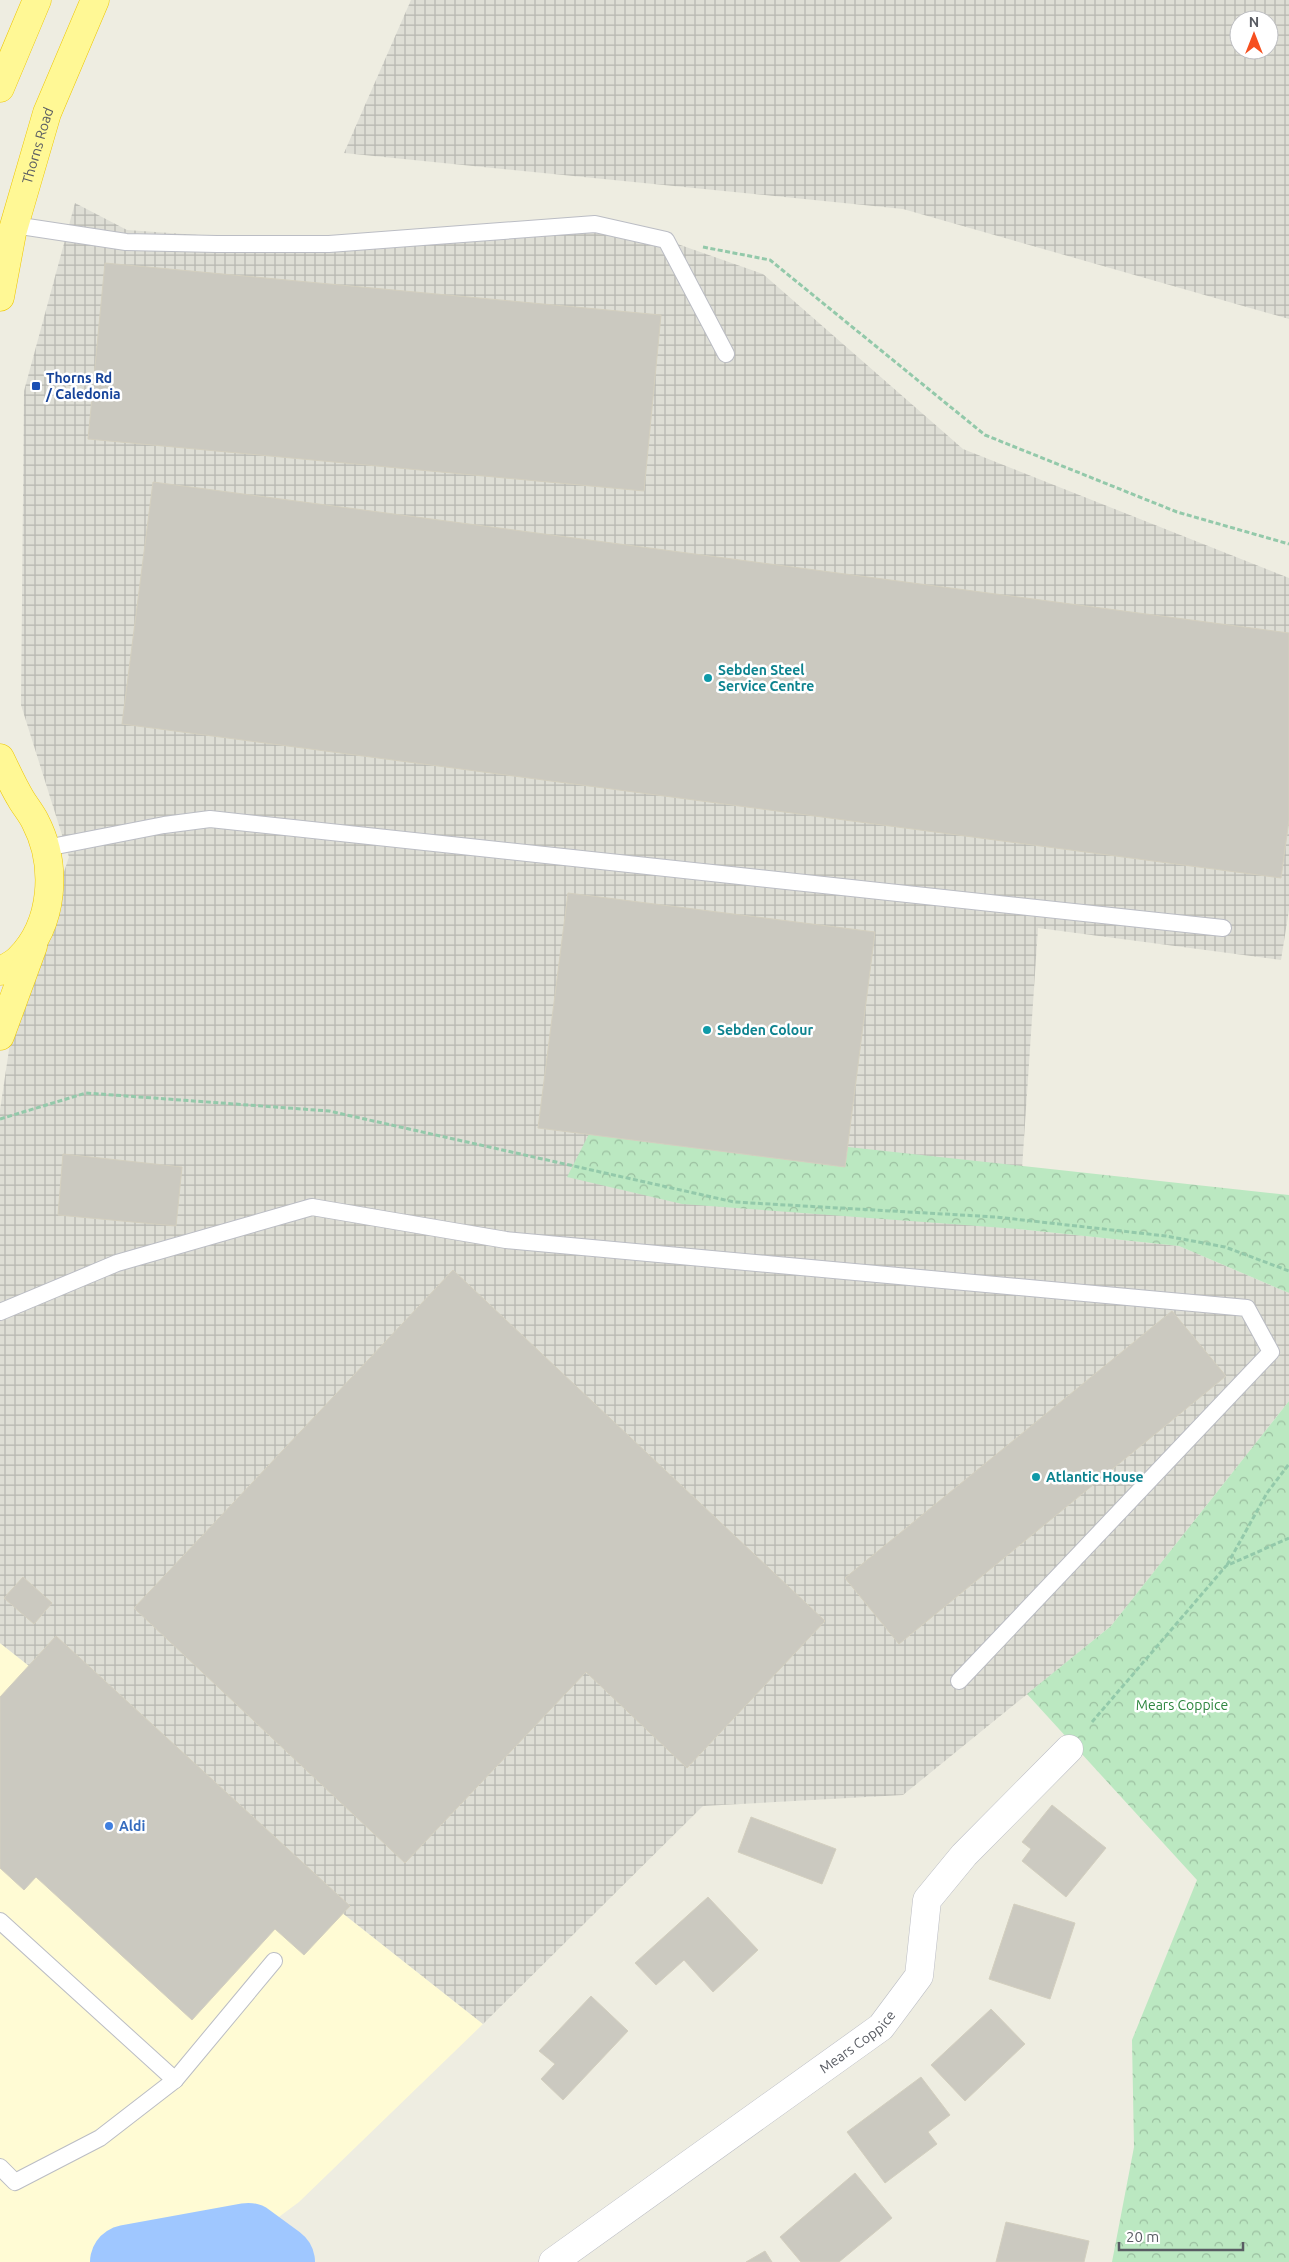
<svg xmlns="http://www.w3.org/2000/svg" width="1289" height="2262" viewBox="0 0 1289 2262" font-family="Ubuntu,sans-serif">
	<defs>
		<pattern id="industrial-grid" width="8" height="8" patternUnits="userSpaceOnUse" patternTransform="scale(1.25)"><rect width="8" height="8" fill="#deded5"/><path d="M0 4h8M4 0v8" fill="none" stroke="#b7b7b0"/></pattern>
		<pattern id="forest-crowns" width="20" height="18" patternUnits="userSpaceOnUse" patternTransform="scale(1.25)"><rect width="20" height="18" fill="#bbe8c1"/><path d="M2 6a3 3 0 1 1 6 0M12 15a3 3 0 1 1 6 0" fill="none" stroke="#9bbfa0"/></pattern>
	</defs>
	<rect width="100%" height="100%" fill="#eeede1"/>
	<path fill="#fffbd4" d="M0,1643L483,2024L299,2202L248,2240L127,2262H0Z"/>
	<g fill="url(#industrial-grid)" fill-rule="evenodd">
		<path d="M411,0H1289V319L903,209L344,153ZM1239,20H1269V50H1239Z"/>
		<path d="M75,203L127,230L329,244L595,224L666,240L763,274L963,449L1289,578V910L1281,960L1038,928L1018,1229L1179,1246L1289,1293V1401L1111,1626L903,1795L703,1806L483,2024L0,1643V1110L13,1023L69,857L21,705L24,391Z"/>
	</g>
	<g fill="url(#forest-crowns)">
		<path d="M589,1134L845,1167L848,1147L1289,1195V1293L1179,1246L1018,1229L682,1204L567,1177Z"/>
		<path d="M1289,1401V2262H1112L1134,2147L1132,2040L1197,1880L1027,1694L1111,1626Z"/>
	</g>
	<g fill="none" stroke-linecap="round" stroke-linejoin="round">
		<path stroke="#9fc7ff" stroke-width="74" d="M127,2262L248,2240L278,2262"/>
	</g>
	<g fill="#cbc9c0" stroke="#d3cfbf">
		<path d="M105,263L661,315L644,491L88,439Z"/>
		<path d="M153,482L1289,633V820L1281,878L122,724Z"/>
		<path d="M568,893L875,932L845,1167L538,1128Z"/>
		<path d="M63,1154L182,1167L176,1226L58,1215Z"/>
		<path d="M453,1270L825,1621L687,1768L586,1672L405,1863L134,1608Z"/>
		<path d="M1172,1311L1226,1376L899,1644L845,1578Z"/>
		<path d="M23,1577L52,1603L34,1624L4,1598Z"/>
		<path d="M56,1636L350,1906L304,1955L275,1929L192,2020L36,1877L24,1890L0,1868V1697Z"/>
		<path d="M1052,1805L1106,1848L1066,1897L1022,1861L1031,1849L1022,1842Z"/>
		<path d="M751,1817L836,1849L822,1884L738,1852Z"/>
		<path d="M708,1897L758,1950L713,1992L684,1960L656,1985L635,1963Z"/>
		<path d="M1014,1904L1075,1923L1050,1999L989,1979Z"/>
		<path d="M591,1996L628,2031L563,2100L541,2079L555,2064L539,2051Z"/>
		<path d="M991,2009L1025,2044L965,2101L931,2065Z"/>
		<path d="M921,2077L950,2115L928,2132L937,2144L885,2183L847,2132Z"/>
		<path d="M855,2173L892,2218L839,2262H801L780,2237Z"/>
		<path d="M1006,2222L1089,2241L1084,2262H996Z"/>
		<path d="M765,2251L772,2262H746Z"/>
	</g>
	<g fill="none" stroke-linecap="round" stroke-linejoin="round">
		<g stroke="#bbbdc4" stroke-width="18">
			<g id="service">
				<path d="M14,225L126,242L217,244H329L595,224L666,240L726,354"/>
				<path d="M46,848L164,825L210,819L1223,928"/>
				<path d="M0,1312L117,1263L312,1207L506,1240L1247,1308L1271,1352L959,1681"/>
				<path d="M0,1921L175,2080L274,1961"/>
				<path d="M0,2167L15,2182L100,2138L175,2080"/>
			</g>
		</g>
		<g stroke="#bbbdc4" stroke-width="29">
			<g id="minor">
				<path id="s1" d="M553,2262L881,2027L919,1976L927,1900L964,1855L1069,1749"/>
			</g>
		</g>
		<g stroke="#eec700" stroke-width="29">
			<g id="trunk">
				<path d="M0,88L37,0"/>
				<path id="s2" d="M0,297L12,233L47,113L95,0"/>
				<path d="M0,758C7,772 13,786 21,799C25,806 31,813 35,821C58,865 54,924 19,959C14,964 6,968 0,971"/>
				<path d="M0,1036L33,946"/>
			</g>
		</g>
		<g stroke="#93c9aa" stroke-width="3" stroke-dasharray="5 2.5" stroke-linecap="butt">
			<path d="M703,247L770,260L985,435L1177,512L1289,544"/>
			<path d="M0,1119L86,1093L329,1111L734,1202L996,1217L1166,1236L1225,1247L1289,1271"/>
			<path d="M1227,1565L1267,1493L1289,1464"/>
			<path d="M1092,1722L1226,1566L1289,1538"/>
		</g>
		<use href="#service" stroke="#fff" stroke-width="16"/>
		<use href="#minor" stroke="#fff" stroke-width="28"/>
		<use href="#trunk" stroke="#fff895" stroke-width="28"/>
	</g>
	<rect fill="#1a4fb4" stroke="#fff" stroke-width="2" x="31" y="381" width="10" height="10" rx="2.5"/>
	<g fill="#0f9aa8" stroke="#fff" stroke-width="2">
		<circle cx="708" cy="678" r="5"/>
		<circle cx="707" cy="1030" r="5"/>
		<circle cx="1036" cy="1477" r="5"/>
	</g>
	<circle fill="#3f7fe0" stroke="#fff" stroke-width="2" cx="109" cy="1826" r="5"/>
	<g text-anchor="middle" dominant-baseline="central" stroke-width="5" stroke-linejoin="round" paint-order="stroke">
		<g font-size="14" fill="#595c63" stroke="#fff">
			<text stroke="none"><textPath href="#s2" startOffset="156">Thorns Road</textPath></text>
			<text stroke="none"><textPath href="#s1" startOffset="376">Mears Coppice</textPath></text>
		</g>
		<g font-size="14" font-weight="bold" fill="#164399" stroke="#fff" text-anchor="start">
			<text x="46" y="378">Thorns Rd<tspan x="46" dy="16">/ Caledonia</tspan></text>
		</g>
		<g font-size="14" font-weight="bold" fill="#0d838f" stroke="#fff" text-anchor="start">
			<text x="718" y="670">Sebden Steel<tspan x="718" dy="16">Service Centre</tspan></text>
			<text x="717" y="1030">Sebden Colour</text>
			<text x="1046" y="1477">Atlantic House</text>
		</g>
		<g font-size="14" fill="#2e863f" stroke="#fff">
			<text x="1182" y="1705">Mears Coppice</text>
		</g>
		<g font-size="14" font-weight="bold" fill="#366cbe" stroke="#fff" text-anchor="start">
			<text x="119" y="1826">Aldi</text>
		</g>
	</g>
	<g transform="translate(1254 35)"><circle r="24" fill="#ffffff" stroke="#bdbec1"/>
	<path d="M0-4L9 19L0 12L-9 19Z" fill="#f64f1f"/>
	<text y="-8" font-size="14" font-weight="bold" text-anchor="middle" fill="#595c63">N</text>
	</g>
	<path d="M1119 2242v8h124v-8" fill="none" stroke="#595c63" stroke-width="2.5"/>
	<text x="1126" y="2242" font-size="15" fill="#595c63" stroke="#ffffff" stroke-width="4" paint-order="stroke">20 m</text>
</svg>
